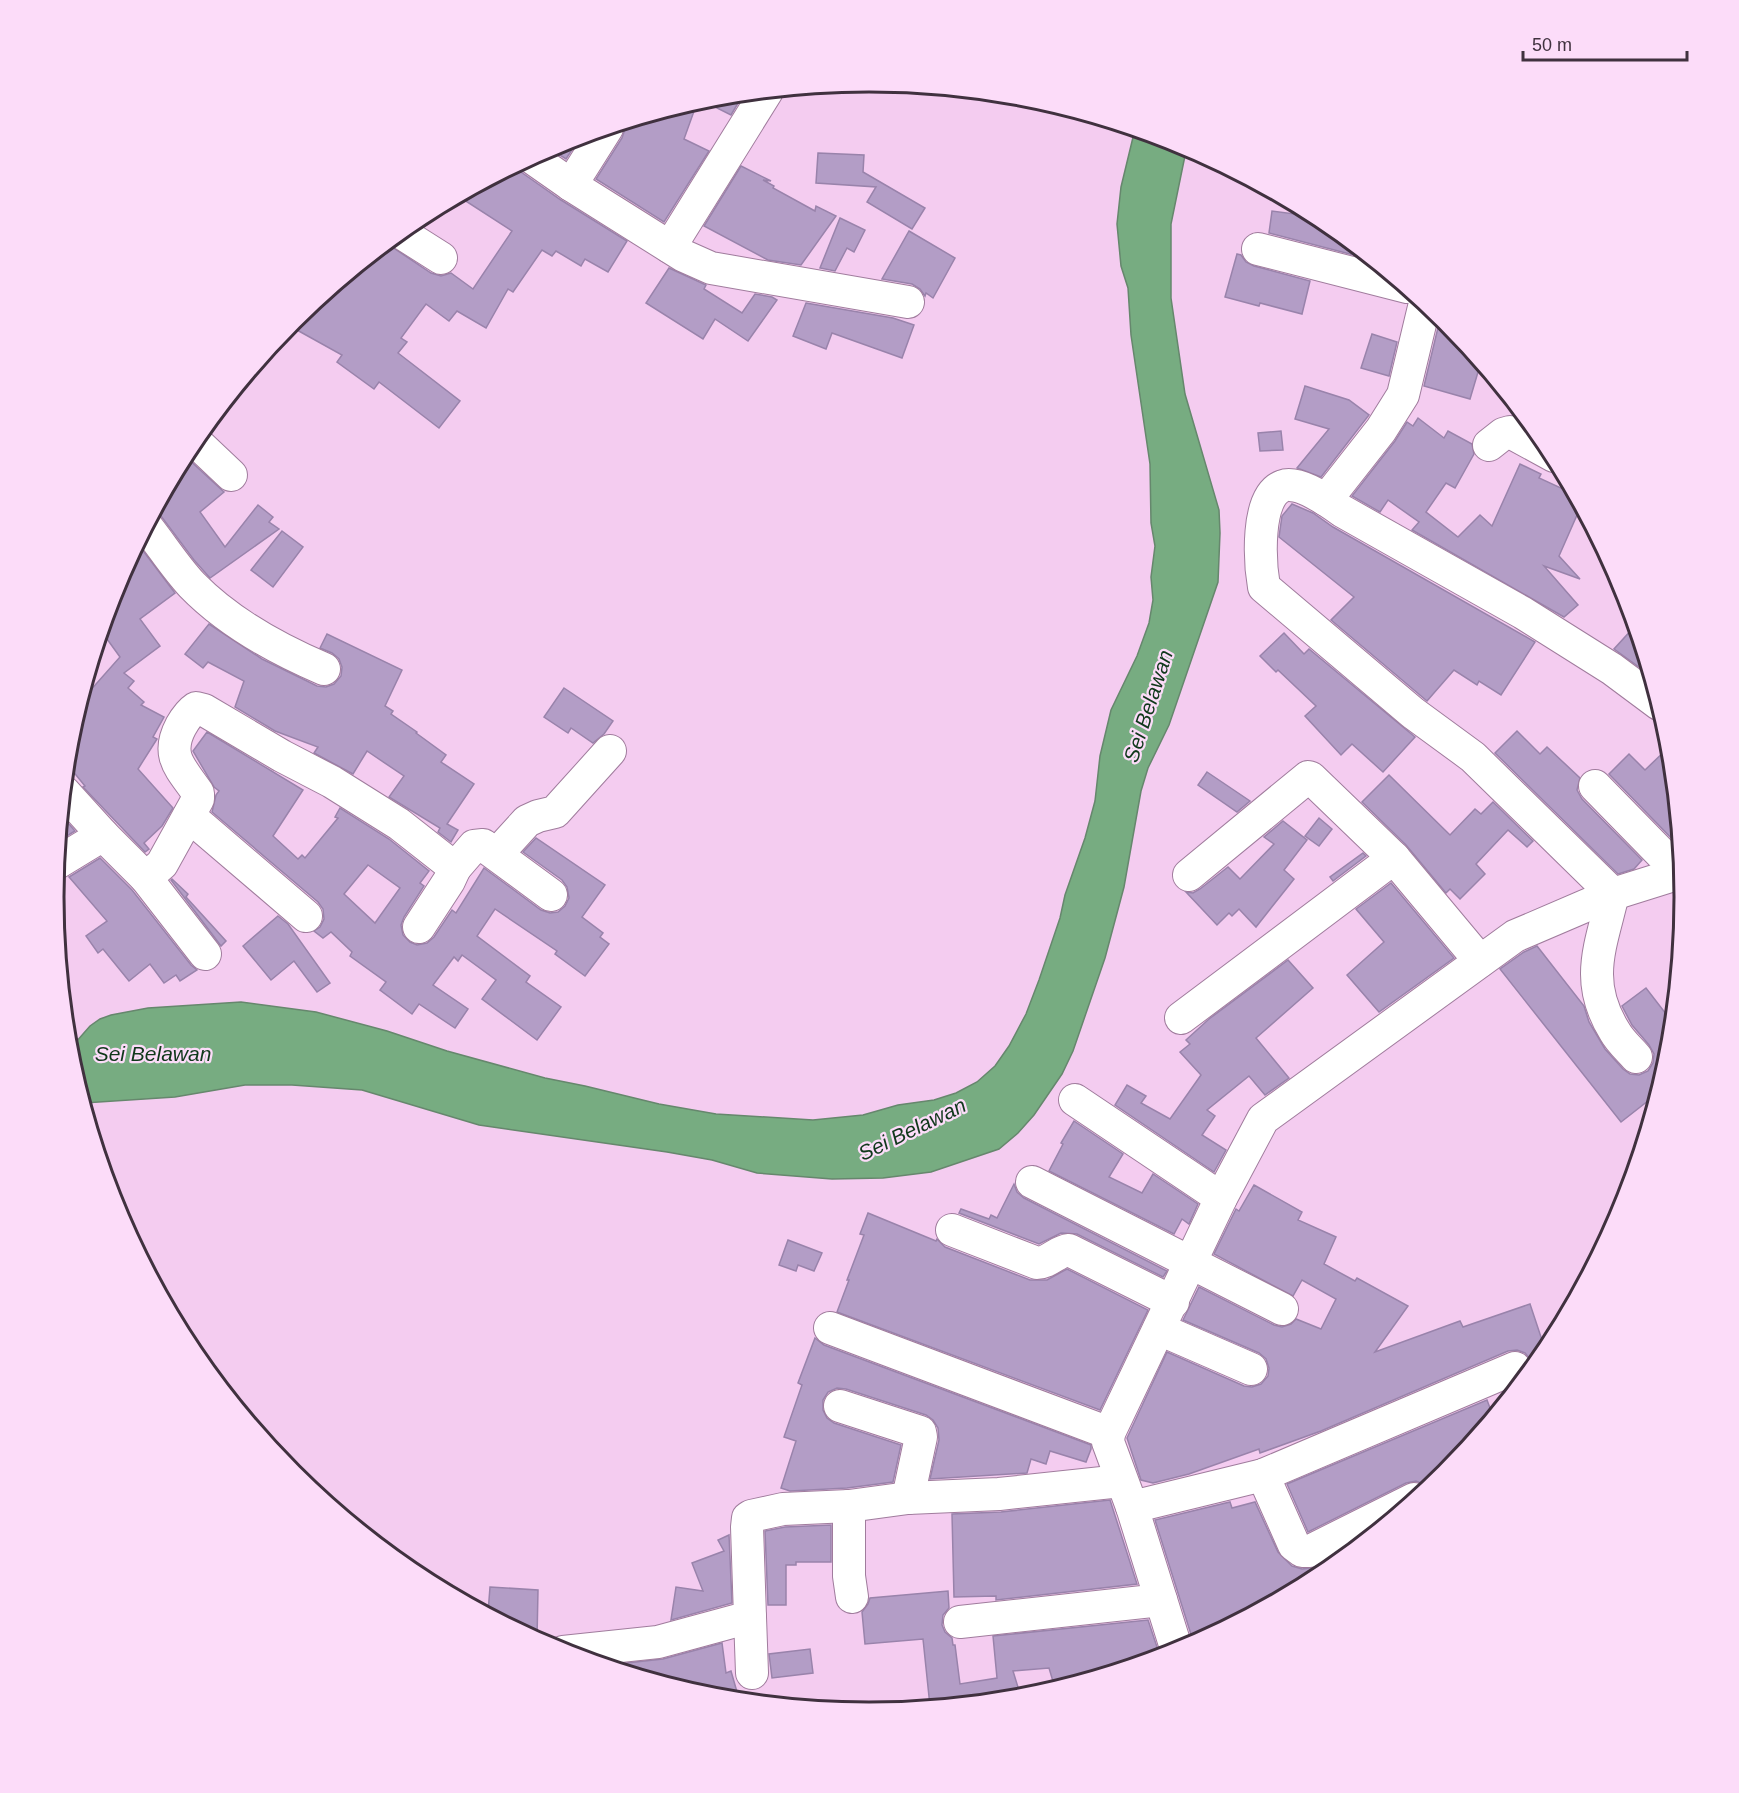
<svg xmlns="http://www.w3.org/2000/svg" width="1739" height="1793" viewBox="0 0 1739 1793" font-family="Helvetica,sans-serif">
	<rect width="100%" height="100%" fill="#f4ccf0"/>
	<path fill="#77ac81" stroke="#66876d" stroke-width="1.5" d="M1135,129L1187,146L1171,224V298L1185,394L1219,510L1220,533L1218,582L1169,725L1148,768L1141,791L1124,887L1105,958L1073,1051L1062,1074L1034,1115L1018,1133L999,1149L931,1172L883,1178L832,1179L757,1173L712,1160L667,1152L479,1125L362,1090L292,1085H245L175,1097L84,1103L69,1050L90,1026L100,1019L111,1015L148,1008L241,1002L316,1012L387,1031L447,1051L545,1078L585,1086L659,1104L716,1114L813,1120L863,1115L898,1105L934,1100L956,1093L977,1082L995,1066L1009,1046L1026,1014L1039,980L1060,918L1065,895L1085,838L1095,801L1100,756L1111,710L1137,656L1149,623L1153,600L1151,577L1155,546L1151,523L1150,464L1131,335L1128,288L1121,266L1117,224L1121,187Z"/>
	<g fill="#b39dc6" stroke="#9983ab" stroke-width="1.5" fill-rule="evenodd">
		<path d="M744,93L731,115L701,100L711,97Z"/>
		<path d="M698,100L684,139L709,151L664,222L596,179L622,138L625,129L624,123Z"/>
		<path d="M581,136L566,159L549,148L558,143Z"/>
		<path d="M818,153L864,155L863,172L925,208L912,229L867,202L876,187L816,183Z"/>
		<path d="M515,166L521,172L561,200L627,241L608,272L585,259L581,266L556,251L552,256L542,250L513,292L508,289L486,328L457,311L449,321L426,304L401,338L407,342L398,353L460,401L439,428L379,382L374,389L337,362L342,355L288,325L386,243L431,273L441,276L451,273L473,289L512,231L458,196Z"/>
		<path d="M741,166L771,181L763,180L774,186L773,188L815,211L816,206L836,216L801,265L768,260L704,226Z"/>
		<path d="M1303,208L1323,219L1373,260L1269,233L1272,211L1302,215Z"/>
		<path d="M840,218L865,230L854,252L847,248L835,271L820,268Z"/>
		<path d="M909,231L955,258L933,298L926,293L925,296L920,289L912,284L882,279Z"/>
		<path d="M1237,254L1241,255L1246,262L1254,266L1310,281L1302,314L1260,303L1259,306L1225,297Z"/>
		<path d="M669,268L706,285L704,289L742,313L755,294L772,297L777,300L748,341L715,319L703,339L646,303Z"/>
		<path d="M806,303L893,318L914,325L902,358L832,333L826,349L793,336Z"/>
		<path d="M1441,315L1481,362L1470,399L1424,386Z"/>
		<path d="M1372,334L1397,342L1389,376L1361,368Z"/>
		<path d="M1305,386L1349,400L1369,415L1321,477L1297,468L1329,429L1295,419Z"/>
		<path d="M1418,418L1444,438L1448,431L1472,444L1474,454L1455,488L1446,483L1426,512L1458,537L1480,515L1492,526L1520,464L1541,474L1539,478L1574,494L1581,506L1559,556L1580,579L1544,566L1578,605L1564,617L1412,530L1419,522L1388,500L1380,512L1352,496L1395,441L1407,422L1413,426Z"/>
		<path d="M1281,431L1283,450L1260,451L1258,433Z"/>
		<path d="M185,456L224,492L200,512L225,547L258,505L273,517L269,522L279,529L210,578L194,560L161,516L155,511Z"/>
		<path d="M1292,504L1313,513L1333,527L1535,642L1501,695L1479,681L1477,685L1454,670L1427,701L1331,620L1354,597L1279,537L1282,516Z"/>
		<path d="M282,531L303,547L273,587L251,570Z"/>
		<path d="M138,544L175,593L140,619L160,646L124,673L134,681L128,688L144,702L141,705L164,717L153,737L157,739L138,769L173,808L162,826L144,843L149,849L145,852L83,787L85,786L67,764L70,737L80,702L120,657L102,632L116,584Z"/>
		<path d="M209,624L262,659L317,686L326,687L334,684L341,676L342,667L339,659L332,653L320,648L327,634L402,670L385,706L393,711L391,714L417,732L416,733L446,755L441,762L474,784L447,824L458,830L451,842L438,832L440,828L389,797L404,776L367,751L353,774L314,753L318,747L275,731L235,707L244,681L208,662L203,668L185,654Z"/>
		<path d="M1635,626L1648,666L1650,675L1614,649Z"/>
		<path d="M1284,633L1304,654L1309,649L1415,737L1383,772L1352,744L1341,755L1305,716L1316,706L1278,670L1276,672L1260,656Z"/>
		<path d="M564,688L613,721L604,734L593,743L571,728L568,733L544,717Z"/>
		<path d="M1517,731L1540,754L1547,747L1580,778L1577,790L1582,799L1642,860L1634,869L1618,874L1495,753Z"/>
		<path d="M207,732L303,790L273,836L298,859L302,855L305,858L338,818L335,817L340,808L389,839L429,871L420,883L424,886L404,917L401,925L403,935L410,942L417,945L427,943L434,937L452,910L456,913L484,868L541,910L550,913L558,912L565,906L569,898L567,887L562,880L523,852L536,838L605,885L582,917L603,933L600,937L609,944L585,976L555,954L557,951L495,909L477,936L530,976L526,982L561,1007L537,1040L482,999L496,980L462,955L458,961L454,957L433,985L468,1009L455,1028L419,1004L412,1014L380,990L386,982L350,956L352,952L331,932L323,938L314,931L320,927L324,919L323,909L318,902L212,812L216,795L219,791L214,787L193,751ZM368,865L400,888L375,923L344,894Z"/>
		<path d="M1670,746L1679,832L1680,847L1609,774L1629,754L1645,770Z"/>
		<path d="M1207,772L1250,801L1237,812L1198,785Z"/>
		<path d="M1389,775L1450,835L1475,809L1481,814L1493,802L1533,841L1527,847L1508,830L1476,864L1485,874L1460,899L1450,889L1446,893L1406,845L1362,802Z"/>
		<path d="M62,816L75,831L60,840Z"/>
		<path d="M1319,818L1332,829L1319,846L1305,836Z"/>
		<path d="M1283,821L1307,840L1284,870L1294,879L1256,927L1239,909L1232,916L1229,913L1217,925L1186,892L1193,893L1200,889L1228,867L1240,879L1274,844L1264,837Z"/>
		<path d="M1363,853L1366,856L1333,881L1330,877Z"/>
		<path d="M100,858L132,890L191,965L197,970L180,981L176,975L164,983L150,964L129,981L103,949L98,953L86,936L107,921L69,877Z"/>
		<path d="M172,879L188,894L186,897L226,941L221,946L171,880Z"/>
		<path d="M1391,883L1454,958L1379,1012L1347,975L1384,942L1356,909Z"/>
		<path d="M278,916L288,924L330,983L317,992L294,961L271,980L243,946Z"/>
		<path d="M1537,946L1584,1006L1589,1022L1605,1049L1623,1069L1630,1074L1639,1075L1648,1071L1653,1063L1654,1054L1649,1045L1632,1025L1622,1006L1646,988L1673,1023L1669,1056L1658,1093L1621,1122L1500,969L1524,952Z"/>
		<path d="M1288,960L1313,988L1256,1038L1289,1078L1265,1095L1249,1076L1207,1110L1215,1116L1202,1135L1226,1150L1214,1172L1115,1105L1127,1085L1146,1096L1141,1103L1170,1119L1201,1075L1180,1052L1190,1044L1186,1040L1209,1019Z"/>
		<path d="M1074,1121L1123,1154L1109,1177L1142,1193L1153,1174L1198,1204L1189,1224L1182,1219L1174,1234L1049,1171L1063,1144L1061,1143Z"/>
		<path d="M1014,1184L1017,1192L1024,1198L1167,1271L1163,1277L1077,1234L1061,1233L1039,1244L959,1213L961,1209L989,1219L991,1215L997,1218Z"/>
		<path d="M1254,1185L1302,1212L1298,1220L1336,1237L1324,1264L1355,1281L1357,1278L1408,1306L1375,1352L1460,1321L1463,1327L1530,1304L1546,1352L1533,1368L1531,1360L1525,1353L1517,1350L1508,1351L1321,1431L1260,1453L1259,1449L1189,1474L1153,1483L1141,1480L1127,1438L1167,1352L1244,1386L1252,1387L1261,1384L1268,1376L1269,1368L1266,1359L1259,1353L1183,1320L1199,1287L1274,1325L1282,1327L1291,1324L1296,1319L1321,1329L1336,1299L1302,1280L1293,1296L1214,1254L1236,1209L1239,1211Z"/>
		<path d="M868,1213L936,1241L937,1239L945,1247L1030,1280H1047L1067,1269L1148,1310L1100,1410L837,1312L849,1280H847L864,1235L860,1234Z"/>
		<path d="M788,1240L822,1253L814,1271L798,1265L796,1271L779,1265Z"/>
		<path d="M815,1338L824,1345L1091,1445V1449L1086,1462L1050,1451L1046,1464L1031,1459L1027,1473L930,1479L939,1440L938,1428L933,1420L926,1415L846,1389L837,1388L828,1392L823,1400V1410L827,1418L834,1423L901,1445L893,1482L847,1488L790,1491L781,1488L796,1441L784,1437L802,1385L798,1383Z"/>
		<path d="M1487,1400L1493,1416L1446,1473L1428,1488L1423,1484L1416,1481L1406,1483L1308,1532L1287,1484Z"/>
		<path d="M1110,1500L1137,1584L996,1600V1596L954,1597L952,1514L1001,1512Z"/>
		<path d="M1230,1502L1232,1508L1255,1502L1278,1552L1292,1566L1302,1569L1318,1567L1353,1550L1322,1575L1194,1644L1155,1520Z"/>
		<path d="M831,1525V1562H796V1565H786V1605H768L765,1531L785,1527Z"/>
		<path d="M729,1535L732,1603L671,1620L676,1587L703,1591L692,1563L724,1551L718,1540Z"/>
		<path d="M490,1587L538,1590L537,1639L488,1613Z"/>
		<path d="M948,1591L949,1608L943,1615L942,1625L945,1632L952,1638L953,1645H955L960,1684L997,1678L993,1636L1148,1620L1160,1656L1147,1657L1148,1660L1055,1688L1049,1668L1013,1671L1021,1697L930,1706L923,1639L865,1644L862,1612L868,1604L870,1598Z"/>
		<path d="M722,1643L726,1673L731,1671L739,1699L710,1696L608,1665L663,1659Z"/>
		<path d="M810,1649L813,1673L772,1678L769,1654Z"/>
	</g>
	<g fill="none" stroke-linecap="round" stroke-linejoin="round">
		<g stroke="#a07c9d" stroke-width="34">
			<g id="minor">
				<path d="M531,157L571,185L684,256L711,268L908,302"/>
				<path d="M571,185L607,128"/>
				<path d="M400,232L441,258"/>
				<path d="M670,247L767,91"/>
				<path d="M1258,249L1407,287"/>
				<path d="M194,440L231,475"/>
				<path d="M1489,445L1503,434L1510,432L1554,456"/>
				<path d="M1326,500L1381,430L1403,395L1425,303"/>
				<path d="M147,527C162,546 176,568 192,585C228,622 277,649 324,669"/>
				<path d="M1595,786L1680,873"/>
				<path d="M64,792L103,835"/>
				<path d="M189,816L306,916"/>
				<path d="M497,854L527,821L538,816L555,812L610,751"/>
				<path d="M57,863L103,835L146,878L205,954"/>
				<path d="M1189,875L1308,777L1311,778L1394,858"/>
				<path d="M146,878L162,864L198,799V793C181,768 165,756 181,726C185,719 190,712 196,708L204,710L282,756L332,782L399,824L455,868L474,846L483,845L551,895"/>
				<path d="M1613,894L1473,757L1413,713L1264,587C1260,564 1255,496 1283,486C1298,480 1330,502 1342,511L1523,613L1612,669L1659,704"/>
				<path d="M1613,894C1601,946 1583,981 1615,1032C1620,1041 1629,1049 1636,1057"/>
				<path d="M419,927L449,881L455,868"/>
				<path d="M1181,1018L1394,858L1480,961"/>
				<path d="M1075,1100L1221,1198"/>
				<path d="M1032,1182L1282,1309"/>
				<path d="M952,1230L1037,1263C1049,1263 1057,1251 1069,1250L1173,1302"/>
				<path d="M830,1328L1109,1433"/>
				<path d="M1159,1329L1251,1369"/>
				<path d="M840,1406L920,1432L921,1437L908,1498"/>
				<path d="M1263,1475L1294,1545L1302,1551H1310L1414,1499"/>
				<path d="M849,1506V1576L852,1597"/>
				<path d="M1132,1507L1263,1475L1515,1368"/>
				<path d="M750,1617L752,1673"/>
				<path d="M960,1622L1161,1600"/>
				<path d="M1177,1651L1132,1507L1108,1442L1109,1433L1221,1198L1263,1119L1515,936L1613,894L1680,873L1683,876"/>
				<path d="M563,1652L658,1642L750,1617L747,1527L748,1518L751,1516L783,1509L849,1506L908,1498L999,1494L1121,1481"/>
			</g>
		</g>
		<use href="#minor" stroke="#fff" stroke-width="32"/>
	</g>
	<g text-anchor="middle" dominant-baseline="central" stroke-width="4.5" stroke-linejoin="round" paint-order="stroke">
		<g font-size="21" font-style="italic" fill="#10381b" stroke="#fcdcf9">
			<text transform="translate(1148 706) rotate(-72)">Sei Belawan</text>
			<text x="153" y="1053">Sei Belawan</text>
			<text transform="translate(912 1129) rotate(-26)">Sei Belawan</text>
		</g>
	</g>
	<path d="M0 0H1739V1793H0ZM64 897a805 805 0 1 1 1610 0a805 805 0 1 1-1610 0Z" fill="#fcdcf9" fill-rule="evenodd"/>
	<path fill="none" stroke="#40313f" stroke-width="3" d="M64 897a805 805 0 1 1 1610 0a805 805 0 1 1-1610 0Z"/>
	<path d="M1523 51v9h164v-9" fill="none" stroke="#40313f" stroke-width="3"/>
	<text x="1532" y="51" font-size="18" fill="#40313f" stroke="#fcdcf9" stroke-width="4.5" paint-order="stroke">50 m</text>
</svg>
